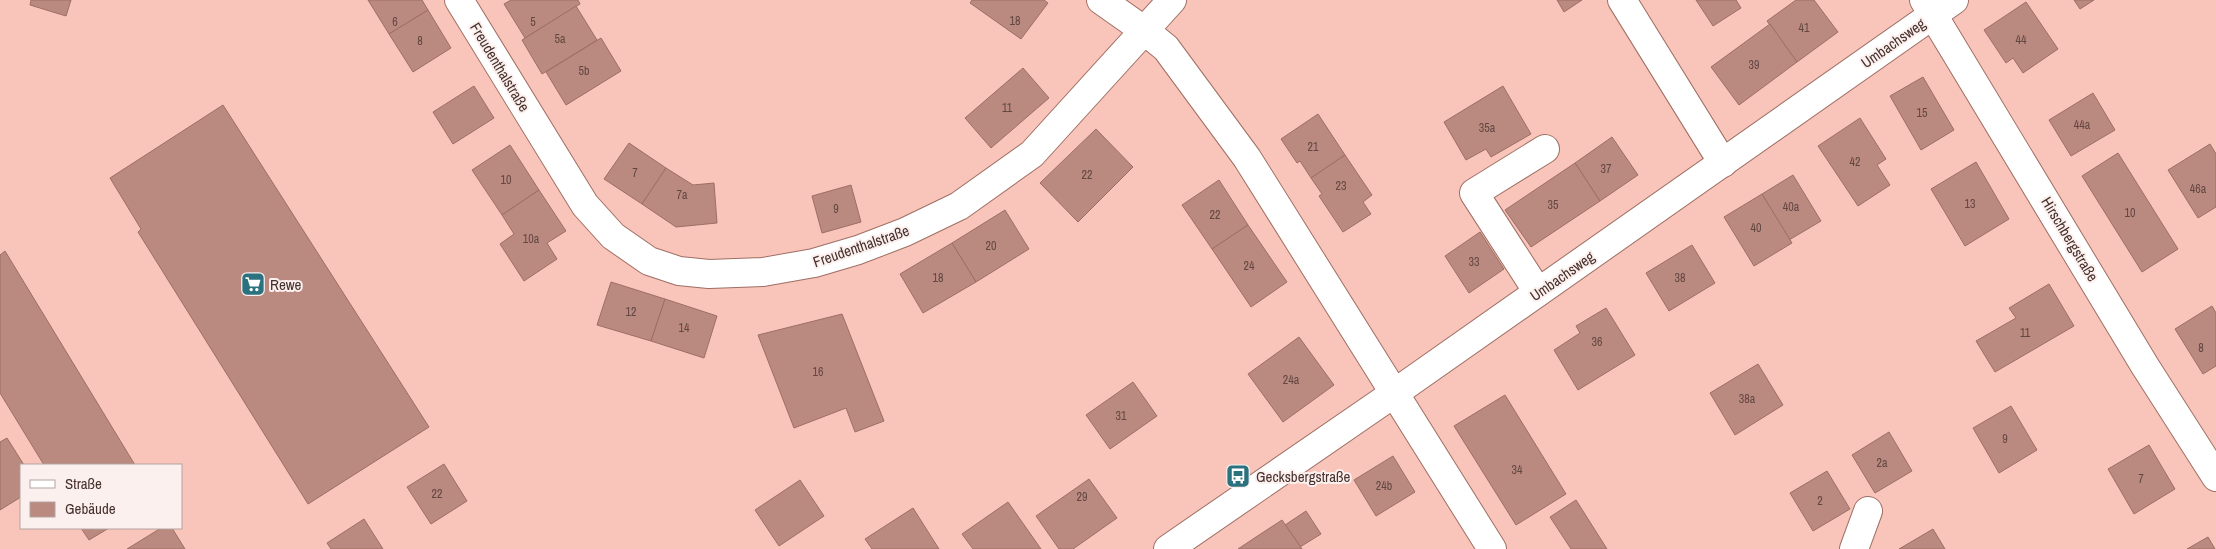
<svg xmlns="http://www.w3.org/2000/svg" width="2216" height="549" viewBox="0 0 2216 549" font-family="'Archivo Narrow',sans-serif">
	<rect width="100%" height="100%" fill="#f9c4b9"/>
	<g fill="#ba897f" stroke="#9e6e64">
		<path d="M31,0H71L66,16L30,5Z"/>
		<path d="M368,0H422L428,10L389,34Z"/>
		<path d="M511,0H578L580,4L525,38L504,4Z"/>
		<path d="M972,0H1044L1048,3L1021,39L970,3Z"/>
		<path d="M1557,0H1582L1564,12Z"/>
		<path d="M1696,0H1736L1741,8L1713,26Z"/>
		<path d="M1796,0H1814L1838,32L1797,62L1767,21Z"/>
		<path d="M2074,0H2094L2080,9Z"/>
		<path d="M2026,2L2058,49L2023,73L2013,58L2006,63L1984,30Z"/>
		<path d="M576,6L597,40L542,74L522,40Z"/>
		<path d="M428,10L451,48L413,72L389,34Z"/>
		<path d="M1770,24L1797,62L1739,105L1711,67Z"/>
		<path d="M601,38L621,71L566,105L546,72Z"/>
		<path d="M1023,68L1049,98L991,148L965,118Z"/>
		<path d="M1923,77L1954,130L1921,150L1890,96Z"/>
		<path d="M474,86L494,118L453,144L433,112Z"/>
		<path d="M1503,86L1531,134L1491,157L1486,149L1466,160L1444,122Z"/>
		<path d="M2093,93L2115,130L2071,156L2049,120Z"/>
		<path d="M223,105L429,427L308,504L138,232L141,229L110,178Z"/>
		<path d="M1318,114L1345,155L1311,178L1300,161L1297,163L1281,139Z"/>
		<path d="M1860,118L1886,159L1877,165L1890,185L1858,206L1818,146Z"/>
		<path d="M1096,129L1133,167L1078,222L1040,183Z"/>
		<path d="M1612,137L1638,175L1600,201L1575,163Z"/>
		<path d="M629,143L666,168L642,204L604,179Z"/>
		<path d="M2210,144L2216,154V207L2198,218L2168,170Z"/>
		<path d="M510,145L539,190L502,215L472,170Z"/>
		<path d="M2118,153L2178,249L2142,272L2082,176Z"/>
		<path d="M1345,155L1372,195L1363,202L1371,214L1343,232L1319,196L1322,194L1311,178Z"/>
		<path d="M1976,162L2009,219L1965,246L1931,189Z"/>
		<path d="M1575,163L1600,201L1531,247L1505,210Z"/>
		<path d="M666,168L693,185L714,183L717,223L676,227L642,204Z"/>
		<path d="M1793,175L1821,221L1789,240L1762,194Z"/>
		<path d="M1219,180L1248,225L1212,249L1182,205Z"/>
		<path d="M851,185L861,222L822,233L812,196Z"/>
		<path d="M539,190L566,231L547,243L557,259L524,281L500,244L514,234L502,215Z"/>
		<path d="M1762,194L1792,243L1754,266L1724,217Z"/>
		<path d="M1005,210L1029,249L976,282L952,243Z"/>
		<path d="M1248,225L1287,282L1251,307L1212,249Z"/>
		<path d="M1480,232L1504,269L1469,293L1445,256Z"/>
		<path d="M952,243L976,282L923,313L900,274Z"/>
		<path d="M1692,245L1715,283L1669,311L1646,273Z"/>
		<path d="M5,251L135,465H44L0,393V255Z"/>
		<path d="M611,282L665,299L651,341L597,325Z"/>
		<path d="M2049,284L2074,326L1995,372L1976,341L2016,318L2009,308Z"/>
		<path d="M665,299L717,316L704,358L651,341Z"/>
		<path d="M2212,306L2216,313V366L2203,374L2175,329Z"/>
		<path d="M1606,308L1635,355L1578,390L1554,350L1580,333L1576,326Z"/>
		<path d="M842,314L884,421L855,432L846,408L794,428L758,335Z"/>
		<path d="M1299,337L1334,385L1283,422L1248,374Z"/>
		<path d="M1758,364L1783,405L1735,435L1710,393Z"/>
		<path d="M1133,382L1157,416L1110,449L1086,415Z"/>
		<path d="M1505,395L1566,494L1516,525L1454,426Z"/>
		<path d="M2011,406L2037,450L1999,473L1973,428Z"/>
		<path d="M1889,432L1912,471L1875,493L1852,455Z"/>
		<path d="M7,438L24,465H21V497L0,510V442Z"/>
		<path d="M2149,445L2175,489L2134,514L2108,469Z"/>
		<path d="M1393,456L1415,492L1376,516L1354,480Z"/>
		<path d="M444,464L467,501L431,524L407,487Z"/>
		<path d="M1827,471L1850,509L1813,531L1790,493Z"/>
		<path d="M1089,479L1117,518L1073,549H1059L1036,516Z"/>
		<path d="M800,480L824,516L779,546L755,510Z"/>
		<path d="M1576,500L1607,549H1571L1550,517Z"/>
		<path d="M1008,502L1041,549H973L962,534Z"/>
		<path d="M913,508L939,549H872L865,539Z"/>
		<path d="M1306,511L1321,534L1300,547L1285,525Z"/>
		<path d="M364,519L383,549H331L327,543Z"/>
		<path d="M1282,520L1302,549H1238L1256,537Z"/>
		<path d="M81,528H109L89,540Z"/>
		<path d="M161,528H172L185,549H127Z"/>
		<path d="M1933,529L1945,549H1899Z"/>
		<path d="M2208,537L2215,549H2187Z"/>
	</g>
	<g fill="none" stroke-linecap="round" stroke-linejoin="round">
		<g stroke="#9e6f64" stroke-width="30">
			<g id="minor">
				<path d="M459,0L585,205L613,236L649,261L679,271L709,274L763,272L814,263L858,250L905,232L959,206L1032,154L1172,0"/>
				<path d="M1101,0L1145,31L1166,48L1247,158L1492,549"/>
				<path d="M1622,0L1723,163"/>
				<path d="M1924,0L2145,366L2216,477"/>
				<path d="M1538,292L1474,193L1545,149"/>
				<path d="M1168,549L1396,392L1954,0"/>
				<path d="M1854,549L1868,511"/>
			</g>
		</g>
		<use href="#minor" stroke="#fff" stroke-width="28"/>
	</g>
	<defs>
		<g id="supermarket-square" transform="scale(1.25)"><rect x="-9" y="-9" width="18" height="18" rx="4" fill="#2b727f" stroke="#fcf0ee"/><path d="M-6-5.5h2.5l.6 2H6L4.5 2H-2.5L-4.4-4H-6ZM-1.5 3.2a1.3 1.3 0 1 0 .1 0ZM3 3.2a1.3 1.3 0 1 0 .1 0Z" fill="#fff"/></g>
		<g id="bus-square" transform="scale(1.25)"><rect x="-9" y="-9" width="18" height="18" rx="4" fill="#2b727f" stroke="#fcf0ee"/><path d="M-5-6H5V4H4V6H2V4H-2V6H-4V4H-5ZM-3.5-4V0h7V-4ZM-3.5 1.2v1.5H-2V1.2ZM2 1.2v1.5H3.5V1.2Z" fill="#fff"/></g>
	</defs>
	<g fill-rule="evenodd">
		<use href="#supermarket-square" x="253" y="284"/>
		<use href="#bus-square" x="1238" y="476"/>
	</g>
	<g text-anchor="middle" dominant-baseline="central" stroke-width="4" stroke-linejoin="round" paint-order="stroke">
		<g font-size="12" fill="#634742">
			<text x="1015" y="21">18</text>
			<text x="395" y="22">6</text>
			<text x="533" y="22">5</text>
			<text x="1804" y="28">41</text>
			<text x="560" y="39">5a</text>
			<text x="2021" y="40">44</text>
			<text x="420" y="41">8</text>
			<text x="1754" y="65">39</text>
			<text x="584" y="71">5b</text>
			<text x="1007" y="108">11</text>
			<text x="1922" y="113">15</text>
			<text x="2082" y="125">44a</text>
			<text x="1487" y="128">35a</text>
			<text x="1313" y="147">21</text>
			<text x="1855" y="162">42</text>
			<text x="1606" y="169">37</text>
			<text x="635" y="173">7</text>
			<text x="1087" y="175">22</text>
			<text x="506" y="180">10</text>
			<text x="1341" y="186">23</text>
			<text x="2198" y="189">46a</text>
			<text x="682" y="195">7a</text>
			<text x="1970" y="204">13</text>
			<text x="1553" y="205">35</text>
			<text x="1791" y="207">40a</text>
			<text x="836" y="209">9</text>
			<text x="2130" y="213">10</text>
			<text x="1215" y="215">22</text>
			<text x="1756" y="228">40</text>
			<text x="531" y="239">10a</text>
			<text x="991" y="246">20</text>
			<text x="1474" y="262">33</text>
			<text x="1249" y="266">24</text>
			<text x="938" y="278">18</text>
			<text x="1680" y="278">38</text>
			<text x="631" y="312">12</text>
			<text x="684" y="328">14</text>
			<text x="2025" y="333">11</text>
			<text x="1597" y="342">36</text>
			<text x="2201" y="348">8</text>
			<text x="818" y="372">16</text>
			<text x="1291" y="380">24a</text>
			<text x="1747" y="399">38a</text>
			<text x="1121" y="416">31</text>
			<text x="2005" y="439">9</text>
			<text x="1882" y="463">2a</text>
			<text x="1517" y="470">34</text>
			<text x="2141" y="479">7</text>
			<text x="1384" y="486">24b</text>
			<text x="437" y="494">22</text>
			<text x="1082" y="497">29</text>
			<text x="1820" y="501">2</text>
		</g>
		<g font-size="15" fill="#46312d" stroke="#fcf0ee">
			<text transform="translate(1893 43) rotate(-35)">Umbachsweg</text>
			<text transform="translate(500 67) rotate(59)">Freudenthalstraße</text>
			<text transform="translate(2070 239) rotate(59)">Hirschbergstraße</text>
			<text transform="translate(861 246) rotate(-19)">Freudenthalstraße</text>
			<text transform="translate(1562 276) rotate(-35)">Umbachsweg</text>
		</g>
		<g font-size="15" fill="#46312d" stroke="#fcf0ee" text-anchor="start">
			<text x="270" y="284">Rewe</text>
			<text x="1256" y="476">Gecksbergstraße</text>
		</g>
	</g>
	<rect x="20" y="464" width="162" height="65" fill="#fcf0ee" stroke="#b3a4a1"/>
	<rect x="30" y="480" width="25" height="8" fill="#ffffff" stroke="#b3a4a1"/>
	<text x="65" y="489" font-size="15" fill="#46312d">Straße</text>
	<rect x="30" y="502" width="25" height="15" fill="#ba897f" stroke="#b3a4a1"/>
	<text x="65" y="514" font-size="15" fill="#46312d">Gebäude</text>
</svg>
